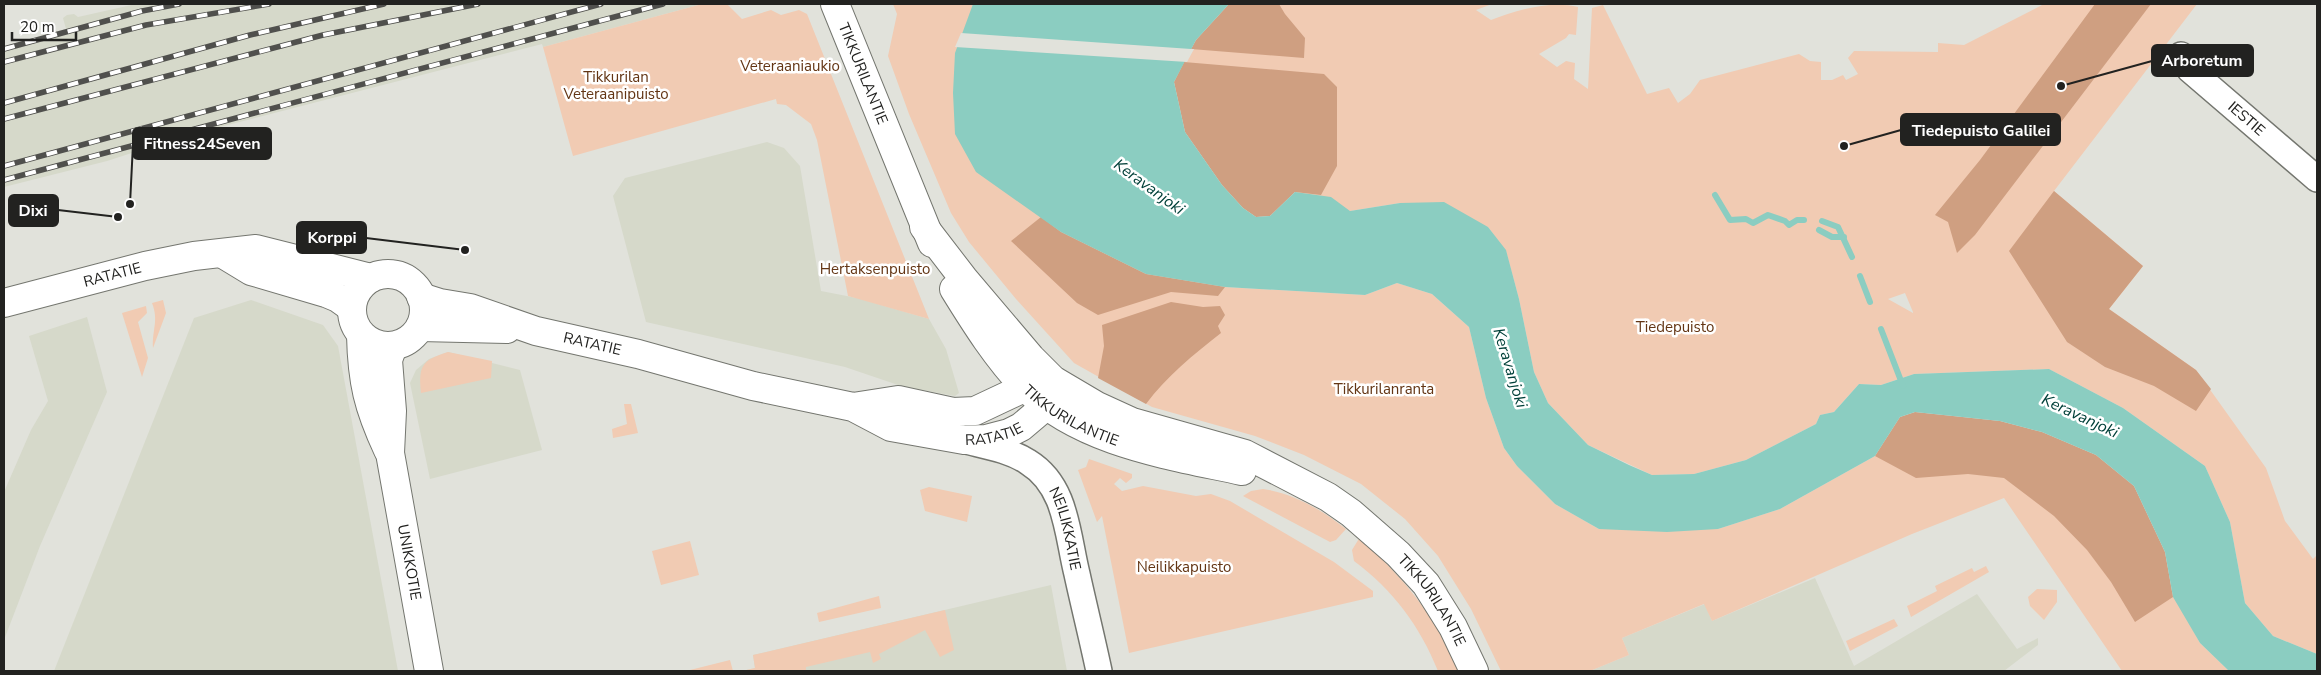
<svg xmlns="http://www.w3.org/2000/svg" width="2321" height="675" viewBox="0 0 2321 675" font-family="'Nunito Sans',sans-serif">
	<rect width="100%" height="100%" fill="#e1e2db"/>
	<g fill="#d6d9ca">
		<path d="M136,4H702L543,47L542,44L181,137L107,161L4,187V46L66,29L63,18L67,15L74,14L78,17Z"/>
		<path d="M767,142L784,148L800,166L821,291L857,298L929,319L946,349L959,393L955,396L901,386L845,367L646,322L613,196L625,178Z"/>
		<path d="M251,300L323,325L338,346L398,671H54L194,318Z"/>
		<path d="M87,317L107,392L40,546L4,640V492L31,430L48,401L29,336Z"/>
		<path d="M448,352L520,370L542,450L430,479L410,383L416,370L429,359Z"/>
		<path d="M1815,578L1854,666L1977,594L2017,649L2038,638V645L2004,671H1590L1629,655L1622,638L1705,604L1712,621Z"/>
		<path d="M1051,585L1067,671H742L755,668L753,655Z"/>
	</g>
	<g fill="#f1cbb3" fill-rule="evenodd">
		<path d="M702,4H727L742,19L771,10L781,15L799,10L807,14L929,319L848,296L817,140L811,124L786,105L777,104L776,99L573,156L543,47Z"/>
		<path d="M893,4H973L972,12L1225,287L1365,295L1397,283L1432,294L1469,327L1486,398L1504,448L1517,466L1555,504L1599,529H1718L1780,509L1875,456L1900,417L2096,455L2200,643L2229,671H2122L2004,498L1912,534L1712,621L1704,604L1622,638L1629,655L1590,671H1501L1471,609L1438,556L1405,519L1361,484L1304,455L1255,436L1152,407L1074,363L1016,299L969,242L951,213L909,114L888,56L897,14Z"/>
		<path d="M1229,4H1492L1476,10L1491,20C1516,10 1551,0 1578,7L1576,35L1569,34L1566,38L1539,54L1557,67L1566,61L1575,63L1574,79L1588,89L1592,8L1603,5L1647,94L1669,88L1678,103L1690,94L1700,80L1799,54L1810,61L1821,62V80H1832L1843,75L1846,80L1858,74L1848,58L1854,51L1938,52V43L1964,45L2044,4H2197L2054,191L2143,266L2109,309L2196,370L2266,468L2285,521L2313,559L2317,555V654L2273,636L2245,603L2230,522L2205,466L2123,408L2049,369L1914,374L1881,385L1859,384L1834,412L1820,415L1816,424L1746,460L1694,474L1652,475L1588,445L1548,403L1534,372L1519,299L1506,251L1488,227L1400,203L1350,211L1295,192L1174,82L1184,62ZM1905,293L1913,312V313L1888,299Z"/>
		<path d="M163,300L166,313L153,348C152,329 159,321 152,303Z"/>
		<path d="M146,306L147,313L138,322L148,358L142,377L122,313Z"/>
		<path d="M448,352L492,361L491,378L421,393C418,366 422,360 448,352Z"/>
		<path d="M624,404H631L638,433L613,438L612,429L627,424Z"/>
		<path d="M1089,459L1132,474V478L1126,483L1120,478L1114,484L1122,491L1143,486L1196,496L1211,494L1230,501L1334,562L1373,591V597L1129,653L1102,516L1097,522L1078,470L1086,467Z"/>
		<path d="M929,487L972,496L967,522L925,511L920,490Z"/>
		<path d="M1263,489C1293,493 1322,510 1346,529L1336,540L1330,542L1243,496L1251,491Z"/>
		<path d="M1360,537C1406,582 1433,612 1459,671H1438C1420,626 1393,590 1354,561L1352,550Z"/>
		<path d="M690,541L699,575L661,585L652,551Z"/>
		<path d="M1986,566L1989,572L1911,617L1907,606L1937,591L1935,586L1972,568L1974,572Z"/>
		<path d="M2037,589L2057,590V602L2044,620L2030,606L2028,597Z"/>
		<path d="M879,596L881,608L819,622L817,613Z"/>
		<path d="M945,610L954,650L940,657L925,630L879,654L881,659L873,663L870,652L806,667V671H742L755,668L753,655Z"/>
		<path d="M1894,619L1898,626L1850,651L1846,641Z"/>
		<path d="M730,660L733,671H686Z"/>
	</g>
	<g fill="#cf9f81">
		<path d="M1229,4H1279L1285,14L1305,38L1304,58L1191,49L1196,40Z"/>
		<path d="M2095,4H2151L1975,235L1957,253L1948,222L1935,215L1980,160Z"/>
		<path d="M1184,62L1324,74L1337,87V166L1321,195L1295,192L1270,216L1256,217L1243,208L1222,185L1185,132L1174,82Z"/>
		<path d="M2054,191L2143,266L2109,309L2196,370L2211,389L2196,411L2154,386L2105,367L2067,342L2009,251Z"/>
		<path d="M1041,217L1061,232L1146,274L1225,287L1218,296L1171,292L1098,315L1077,303L1011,241Z"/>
		<path d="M1171,302L1203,307L1220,306L1225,315L1218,326L1221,333C1194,354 1166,377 1146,404L1098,378L1104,346L1102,325Z"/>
		<path d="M1915,412L2000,421L2042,432L2096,455L2134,486L2165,552L2173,597L2135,622L2111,582L2087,550L2054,516L2004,478L1968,474L1916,478L1875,456L1900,417Z"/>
	</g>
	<path fill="#8bcdc1" d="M973,4H1229L1196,40L1174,82L1185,132L1222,185L1243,208L1256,217L1270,216L1295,192L1331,197L1350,211L1400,203L1444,202L1488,227L1506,250L1519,299L1534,372L1548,403L1588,445L1629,465L1652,475L1694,474L1746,460L1816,424L1820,415L1834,412L1859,384L1881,385L1914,374L2049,369L2123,408L2205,466L2230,522L2245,603L2273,636L2317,654V671H2229L2200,643L2173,597L2165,552L2134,486L2096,455L2042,432L2000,421L1915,412L1900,417L1875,456L1780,509L1718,529L1667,532L1599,529L1555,504L1517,466L1504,448L1486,398L1469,327L1432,294L1397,283L1365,295L1225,287L1146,274L1061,232L976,172L955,134L953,93L955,53Z"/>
	<path fill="#e1e2db" d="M961,33L1191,49H1194L1187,62L955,47Z"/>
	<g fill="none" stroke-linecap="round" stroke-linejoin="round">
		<g stroke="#8bcdc1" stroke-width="6">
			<path d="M1715,195L1730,220L1746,219L1753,223L1768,215L1785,221L1789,225L1797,220H1804"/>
			<path d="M1822,221L1838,227L1852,257"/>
			<path d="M1819,230L1832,237H1844"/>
			<path d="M1860,276L1870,302"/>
			<path d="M1881,329L1903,386"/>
		</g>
		<g stroke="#74766f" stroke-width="28">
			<g id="street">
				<path id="s1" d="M2181,55L2190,70L2317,179"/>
				<path id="s2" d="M966,441C986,446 1010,450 1028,462C1067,486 1067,534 1077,574C1084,606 1092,638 1099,671"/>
			</g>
		</g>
		<g stroke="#74766f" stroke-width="30">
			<g id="secondary">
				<path d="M223,254L251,271L326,293L338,298L352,308"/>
				<circle cx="388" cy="310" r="36"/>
				<path id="s3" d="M421,297L440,303L470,308L536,331L638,354L753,386L853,407L891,427L964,440L986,439L1009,433L1021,427L1047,405L1053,380L1026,387L975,411L953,412L898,400L853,407"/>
				<path id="s4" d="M4,303L145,266L194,256L256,249L371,278"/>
				<path d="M420,327L507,329"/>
				<path d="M361,335C362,382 368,407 388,450"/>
				<path id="s5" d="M393,346L388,360L392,411L390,453L429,671"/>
			</g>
		</g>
		<g stroke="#74766f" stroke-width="30">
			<g id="primary">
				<path id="s6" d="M835,4L932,243"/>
				<path id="s7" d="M924,227L964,279L1031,358L1053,380L1097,406L1132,422L1245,454L1328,497L1351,513L1398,554L1426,584L1453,627L1474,671"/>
				<path id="s8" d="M954,289C975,323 997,358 1025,387C1081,443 1169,455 1242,471"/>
			</g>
		</g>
		<use href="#street" stroke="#fff" stroke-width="25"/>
		<use href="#secondary" stroke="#fff" stroke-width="28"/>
		<use href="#primary" stroke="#fff" stroke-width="28"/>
		<g stroke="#50504d" stroke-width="5.5">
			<g id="rail">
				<path d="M4,49L142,11L179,4"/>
				<path d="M4,62L146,25L269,4"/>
				<path d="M4,103L250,35L384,4"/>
				<path d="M4,119L323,35L478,4"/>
				<path d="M4,166L601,4"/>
				<path d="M4,180L663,4"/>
			</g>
		</g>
		<use href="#rail" stroke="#fff" stroke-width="4" stroke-dasharray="11" stroke-linecap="butt"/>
	</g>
	<g text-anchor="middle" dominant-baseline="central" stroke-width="5" stroke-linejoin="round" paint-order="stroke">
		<g font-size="15" fill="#633514" stroke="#fff">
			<text x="790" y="66">Veteraaniaukio</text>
			<text x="616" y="77">Tikkurilan<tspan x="616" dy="17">Veteraanipuisto</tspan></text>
			<text x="875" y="269">Hertaksenpuisto</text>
			<text x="1675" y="327">Tiedepuisto</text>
			<text x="1384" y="389">Tikkurilanranta</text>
			<text x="1184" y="567">Neilikkapuisto</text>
		</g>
		<g font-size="15" fill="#222220" stroke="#fff">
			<text stroke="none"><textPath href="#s6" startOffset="75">TIKKURILANTIE</textPath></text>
			<text stroke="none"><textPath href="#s1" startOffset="92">IESTIE</textPath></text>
			<text stroke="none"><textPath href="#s4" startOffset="112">RATATIE</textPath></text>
			<text stroke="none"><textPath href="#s3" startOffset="178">RATATIE</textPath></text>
			<text stroke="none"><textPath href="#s8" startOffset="176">TIKKURILANTIE</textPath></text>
			<text stroke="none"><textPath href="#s3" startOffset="594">RATATIE</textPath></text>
			<text stroke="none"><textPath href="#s2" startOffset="145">NEILIKKATIE</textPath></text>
			<text stroke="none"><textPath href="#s5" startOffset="219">UNIKKOTIE</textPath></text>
			<text stroke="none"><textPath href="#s7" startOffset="649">TIKKURILANTIE</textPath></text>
		</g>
		<g font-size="16" font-style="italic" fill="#004039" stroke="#fff">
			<text transform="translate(1149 187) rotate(36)">Keravanjoki</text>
			<text transform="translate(1510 368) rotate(73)">Keravanjoki</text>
			<text transform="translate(2080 416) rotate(25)">Keravanjoki</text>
		</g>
	</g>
	<path fill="none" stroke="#222220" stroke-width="2" d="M2061 86L2152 61M1844 146L1901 130M130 204L133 144M118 217L58 210M465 250L366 238"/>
	<g fill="#222220" stroke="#fff" stroke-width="2">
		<circle cx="2061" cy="86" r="5"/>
		<circle cx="1844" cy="146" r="5"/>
		<circle cx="130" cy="204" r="5"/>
		<circle cx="118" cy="217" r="5"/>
		<circle cx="465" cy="250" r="5"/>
	</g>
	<g fill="#222220" stroke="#222220" stroke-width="2">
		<rect x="2152" y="45" width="101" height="31" rx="5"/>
		<rect x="1901" y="114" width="159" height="31" rx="5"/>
		<rect x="133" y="128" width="138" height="31" rx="5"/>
		<rect x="9" y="195" width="49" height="31" rx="5"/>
		<rect x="297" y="222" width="69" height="31" rx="5"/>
	</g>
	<g font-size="16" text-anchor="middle" font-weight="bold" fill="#fff">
		<text x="2202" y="66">Arboretum</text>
		<text x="1981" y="136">Tiedepuisto Galilei</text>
		<text x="202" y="149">Fitness24Seven</text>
		<text x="33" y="216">Dixi</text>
		<text x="332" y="243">Korppi</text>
	</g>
	<rect width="2321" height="675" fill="none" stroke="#222220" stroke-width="10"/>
	<path d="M12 32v8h64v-8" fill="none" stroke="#222220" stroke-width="2.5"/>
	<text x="20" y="32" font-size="15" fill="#222220" stroke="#ffffff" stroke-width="4" paint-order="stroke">20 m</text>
</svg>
